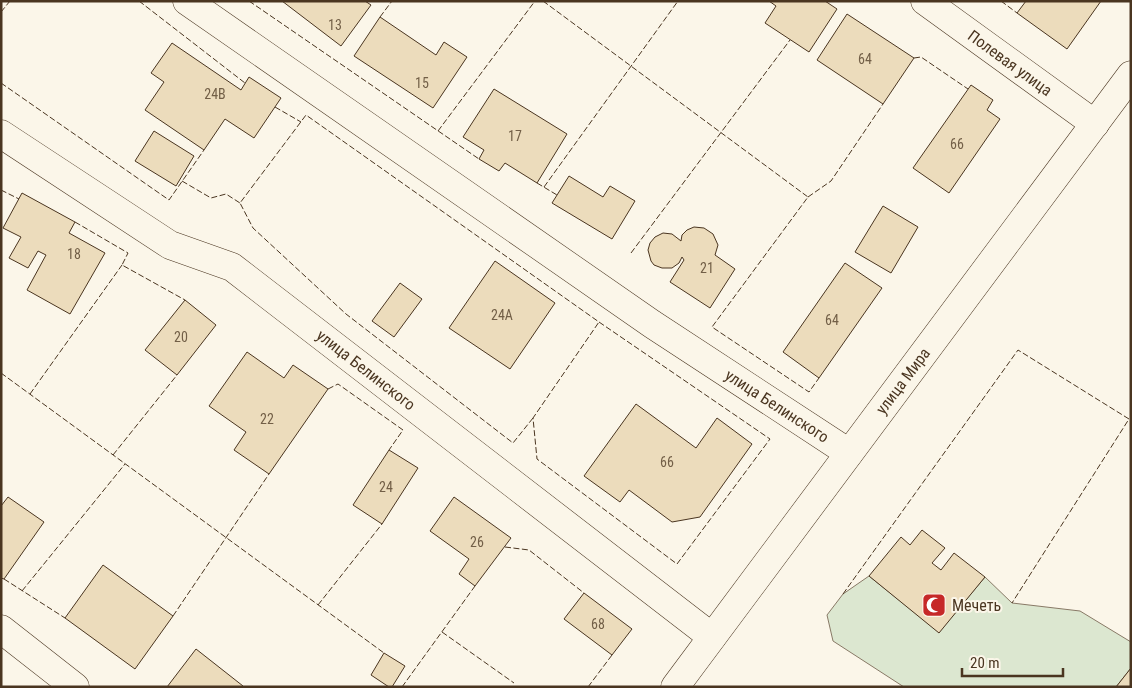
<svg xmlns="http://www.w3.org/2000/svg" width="1132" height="688" viewBox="0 0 1132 688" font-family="'Roboto Condensed',sans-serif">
	<rect width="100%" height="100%" fill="#fbf6e9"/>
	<path fill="#dce7d0" stroke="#887966" d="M869,576L939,632L985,577L1012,603L1080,611L1131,642V668L1116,687H904L833,641L827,615L843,594Z"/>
	<g fill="#ecdcbc" stroke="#4a3520">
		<path d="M282,1H365L371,5L341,46Z"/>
		<path d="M769,1H825L837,9L809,52L765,23L776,6Z"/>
		<path d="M1026,1H1101L1067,49L1017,13Z"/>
		<path d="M847,14L914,58L883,104L817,60Z"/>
		<path d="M380,17L436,55L444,42L467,57L433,108L354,56Z"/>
		<path d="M172,43L241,90L249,77L281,98L254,138L225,119L204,150L145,110L164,82L151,73Z"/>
		<path d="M971,85L993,100L987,110L1000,119L949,193L913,168Z"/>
		<path d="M494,89L567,134L537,183L505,163L499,171L479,159L484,150L463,137Z"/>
		<path d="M154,131L194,156L176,186L135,161Z"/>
		<path d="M569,176L603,197L610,186L635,201L612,239L552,203Z"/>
		<path d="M22,193L75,222L69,233L105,253L70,314L27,290L46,255L38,251L28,268L9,258L21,237L3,228Z"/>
		<path d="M883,206L918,227L891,273L855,252Z"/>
		<path d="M694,227L704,228L713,234L718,245L715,255L735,269L710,308L670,282L684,260L682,257L679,263L672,268H662L654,265L651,261L648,250L650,243L655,237L663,233L672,234L681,241L682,235L687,230Z"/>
		<path d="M495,261L555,303L510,369L449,328Z"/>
		<path d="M845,263L882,288L819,378L783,352Z"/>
		<path d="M400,283L422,299L394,337L372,321Z"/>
		<path d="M185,300L216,325L177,375L145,350Z"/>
		<path d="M247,352L284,378L293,365L328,389L269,474L234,450L246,432L209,406Z"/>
		<path d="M636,404L696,448L717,418L752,444L700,517L672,522L629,490L620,502L584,476Z"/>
		<path d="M389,450L418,468L382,524L353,505Z"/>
		<path d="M8,497L44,522L4,579L1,578V506Z"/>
		<path d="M454,497L511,538L475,586L459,574L469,559L430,531Z"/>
		<path d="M922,530L945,548L932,563L941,570L954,553L985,577L939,633L869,576L901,537L910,545Z"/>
		<path d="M103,565L173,616L135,669L65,618Z"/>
		<path d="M584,593L632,629L612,655L564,619Z"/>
		<path d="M196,649L243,686L242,687H167Z"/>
		<path d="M384,653L405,666L392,687H389L371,675Z"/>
		<path d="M1131,668V687H1116Z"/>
	</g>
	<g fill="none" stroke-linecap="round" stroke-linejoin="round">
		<g stroke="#4a3520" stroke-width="29">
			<g id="minor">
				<path d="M187,1L652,324L849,453"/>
				<path d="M925,1L1095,124"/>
				<path d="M1,134L170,245L232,267L712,637"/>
				<path d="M1,629L75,687"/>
				<path d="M675,687L1131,75"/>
			</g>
		</g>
		<use href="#minor" stroke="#fbf6e9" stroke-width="28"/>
		<g stroke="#4a3520" stroke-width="1" stroke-dasharray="6 2.5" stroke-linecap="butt">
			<path d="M139,1L245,83"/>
			<path d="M249,1L479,159"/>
			<path d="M543,1L808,197L712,327L809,392L819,378"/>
			<path d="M1001,1L1017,13"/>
			<path d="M1,12L10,1"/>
			<path d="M380,17L392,1"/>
			<path d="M914,58L921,57L968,89"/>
			<path d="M1,83L169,200L204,150"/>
			<path d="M275,107L301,122"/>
			<path d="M438,131L535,1"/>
			<path d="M182,181L211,198L226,194L240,203"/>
			<path d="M537,183L557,195"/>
			<path d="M544,187L678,1"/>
			<path d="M1,190L19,199"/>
			<path d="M808,197L831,181L883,104"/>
			<path d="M75,222L128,253L122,265L185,300"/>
			<path d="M631,253L790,40"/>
			<path d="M599,322L770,439L677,564L537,459L533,418Z"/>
			<path d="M1,373L384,653"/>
			<path d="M328,389L338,384L403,430L389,450"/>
			<path d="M30,394L122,265"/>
			<path d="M533,418L513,443L346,314L253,228L240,203L306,115L599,322"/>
			<path d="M113,455L177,375"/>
			<path d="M505,547L529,550L584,593"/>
			<path d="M4,579L65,618"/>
			<path d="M22,591L125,464"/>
			<path d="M843,594L1018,350L1129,419L1012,603"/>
			<path d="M318,605L382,524"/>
			<path d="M173,616L269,474"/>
			<path d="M442,632L514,683"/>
			<path d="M402,687L475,586"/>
			<path d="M588,687L612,655"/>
		</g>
	</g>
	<defs>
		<g id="mosque-square" transform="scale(1.25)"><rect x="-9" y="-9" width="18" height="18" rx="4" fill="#c62828" stroke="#fbf6e9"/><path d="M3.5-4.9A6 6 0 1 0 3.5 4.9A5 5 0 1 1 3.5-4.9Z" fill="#fff"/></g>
	</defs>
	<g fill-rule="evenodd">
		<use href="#mosque-square" x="934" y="605"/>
	</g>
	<g text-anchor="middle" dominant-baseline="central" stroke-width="4" stroke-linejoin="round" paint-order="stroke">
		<g font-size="14" fill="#725f47">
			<text x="335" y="25">13</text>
			<text x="865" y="59">64</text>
			<text x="422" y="83">15</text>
			<text x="215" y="94">24В</text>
			<text x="515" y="136">17</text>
			<text x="957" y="144">66</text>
			<text x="74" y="254">18</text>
			<text x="707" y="268">21</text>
			<text x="502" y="315">24А</text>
			<text x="832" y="320">64</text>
			<text x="181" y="337">20</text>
			<text x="267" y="419">22</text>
			<text x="667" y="462">66</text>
			<text x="386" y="487">24</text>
			<text x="477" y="542">26</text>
			<text x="598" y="624">68</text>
		</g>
		<g font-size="16" fill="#4a3520" stroke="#fbf6e9">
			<text transform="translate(1010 63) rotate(36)">Полевая улица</text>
			<text transform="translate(366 370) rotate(38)">улица Белинского</text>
			<text transform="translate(903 381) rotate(-53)">улица Мира</text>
			<text transform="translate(777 406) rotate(33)">улица Белинского</text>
		</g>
		<g font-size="16" fill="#4a3520" stroke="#fbf6e9" text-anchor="start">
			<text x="952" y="605">Мечеть</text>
		</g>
	</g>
	<rect width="1132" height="688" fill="none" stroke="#4a3520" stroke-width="5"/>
	<path d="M962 668v8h101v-8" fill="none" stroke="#4a3520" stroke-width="2.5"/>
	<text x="970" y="668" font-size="15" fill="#4a3520" stroke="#fbf6e9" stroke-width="4" paint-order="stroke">20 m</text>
</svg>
